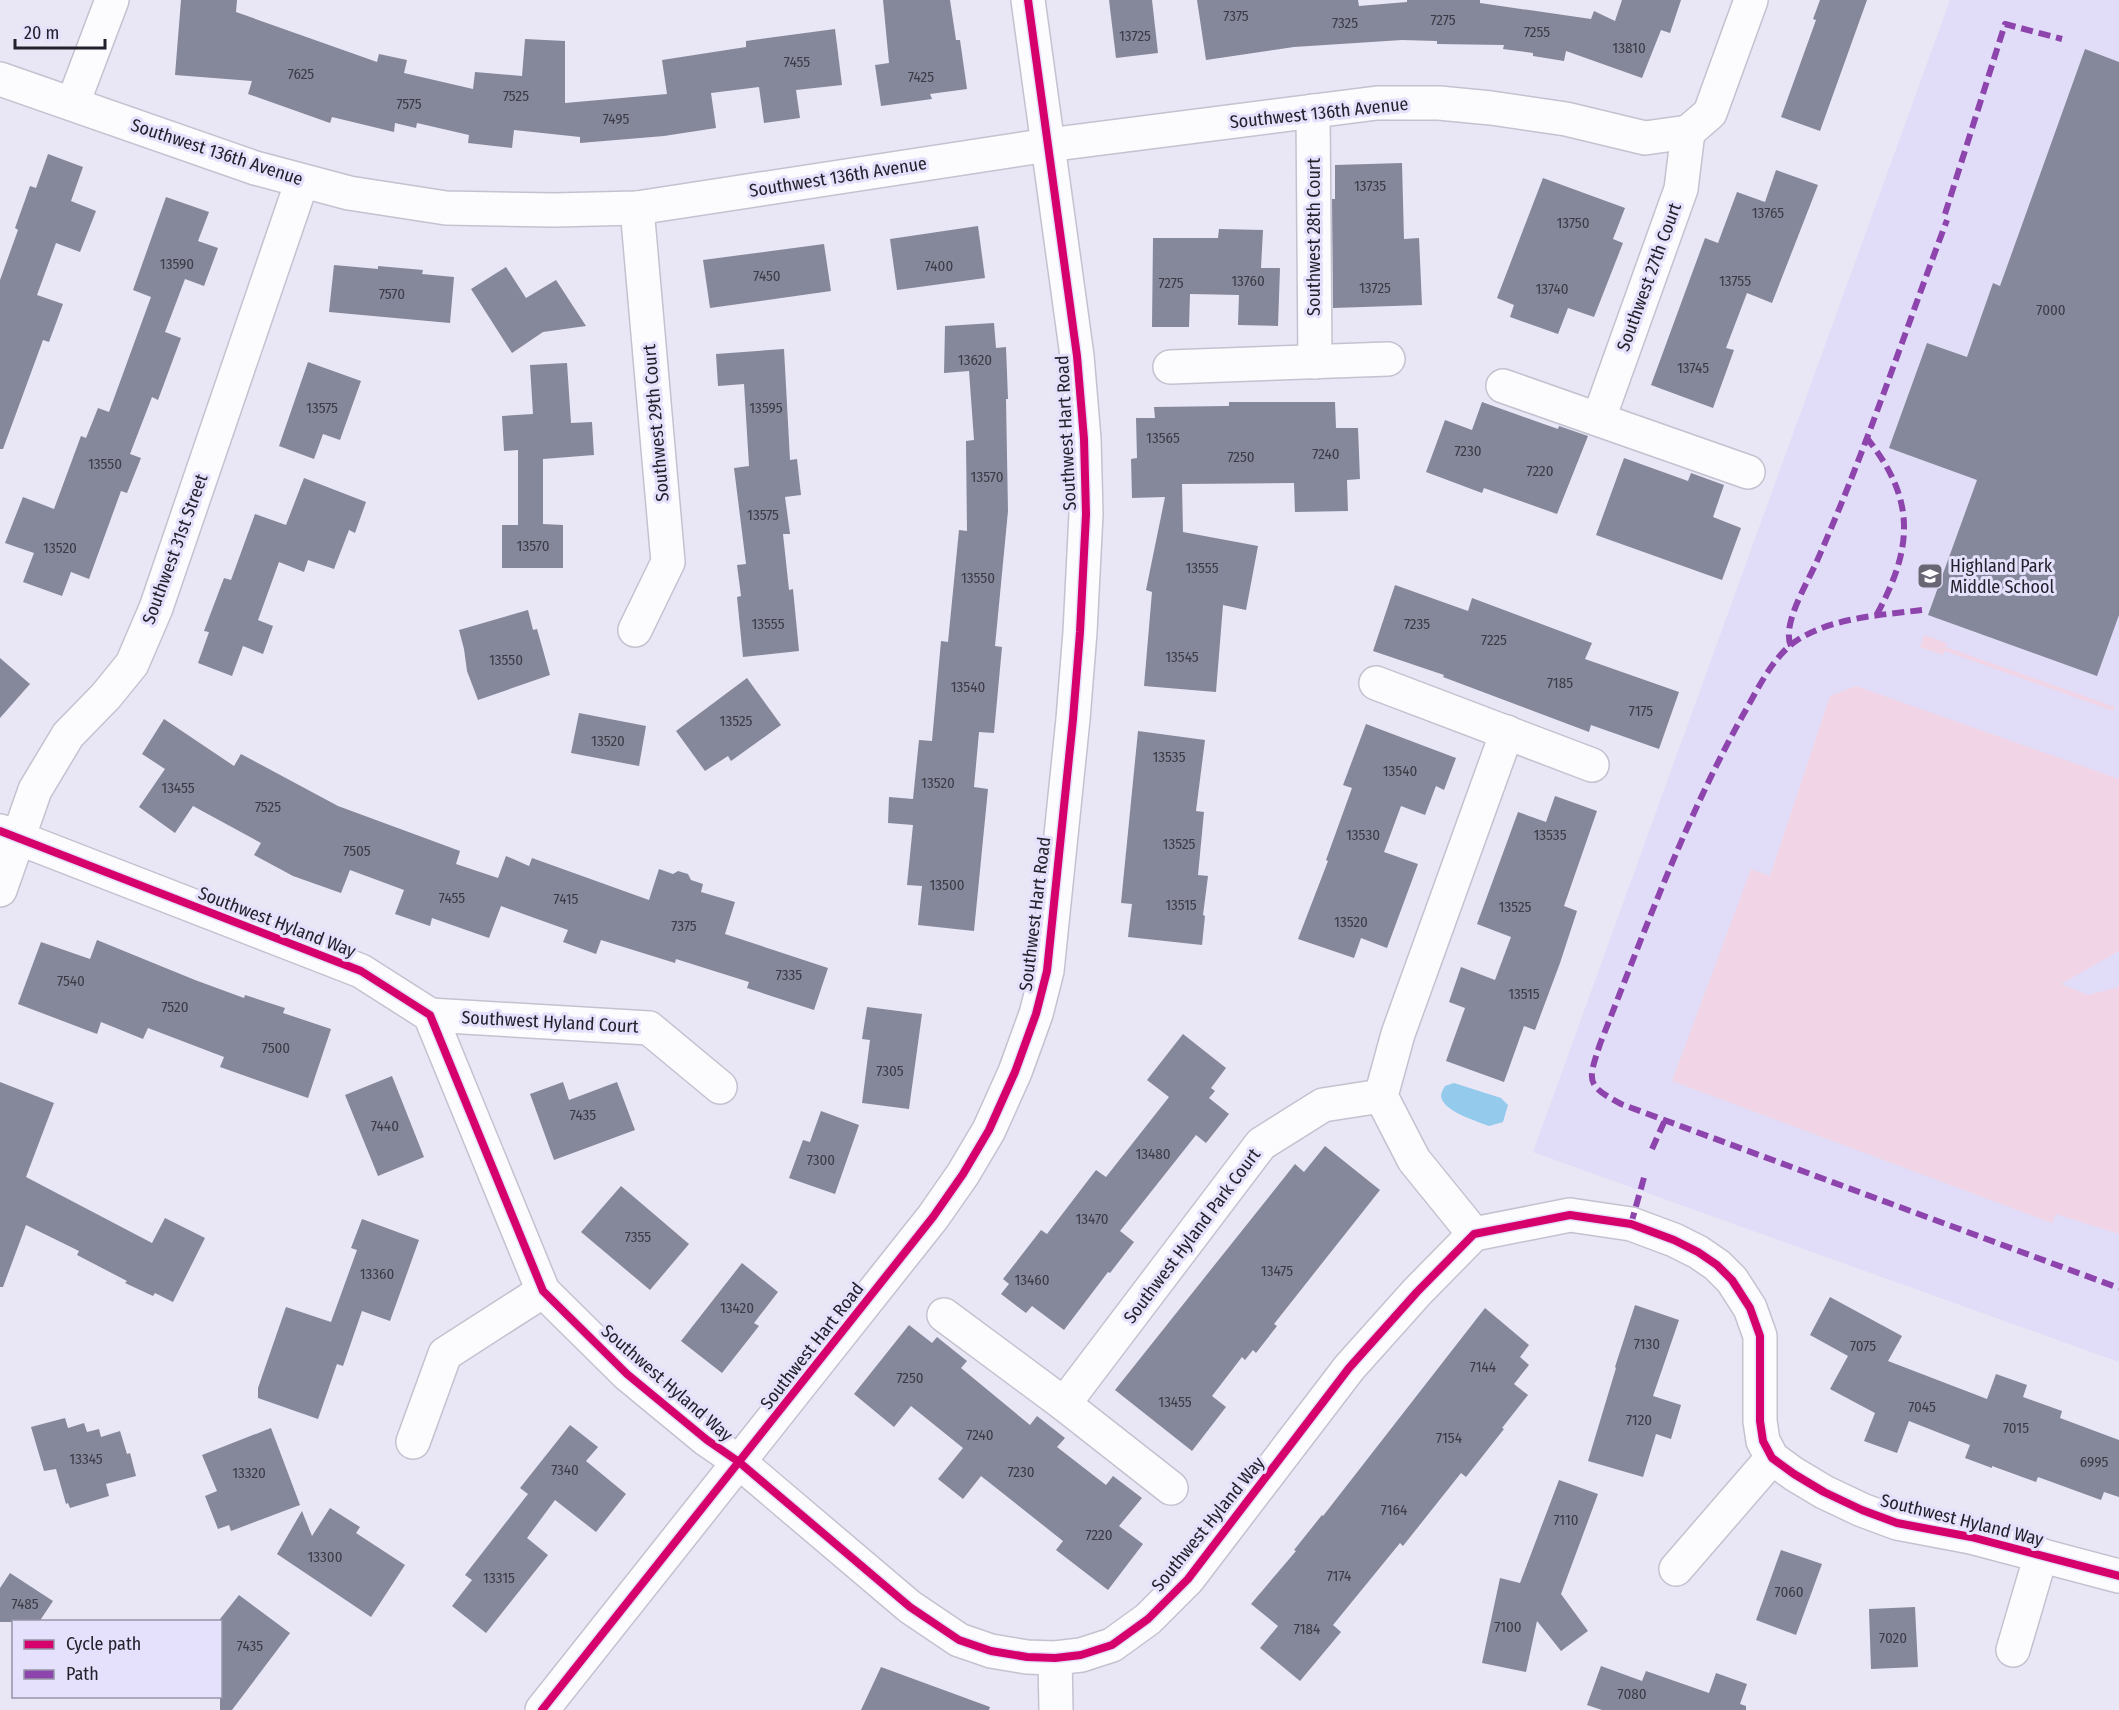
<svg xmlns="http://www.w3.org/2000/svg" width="2119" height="1710" viewBox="0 0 2119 1710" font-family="'Fira Sans Condensed',sans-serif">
	<rect width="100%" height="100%" fill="#e9e6f6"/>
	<path fill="#e1dcf7" d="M1950,0H2119V1362L1533,1152Z"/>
	<g fill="#f1d5e7">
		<path d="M1924,635L1947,643L1946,647L2115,707L2113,711L1945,651L1943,655L1920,647Z"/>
		<path d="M1856,686L2119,779V951L2061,984L2088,995L2119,987V1234L2056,1214L2052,1223L1672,1081L1751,869L1770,876L1830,696Z"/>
	</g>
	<path fill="#94caec" d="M1454,1083L1501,1098L1508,1105L1503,1122L1489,1126C1477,1121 1441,1111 1441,1095C1441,1094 1444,1087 1445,1086Z"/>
	<g fill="#85889a">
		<path d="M181,0H237L236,12L377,62L379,54L407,60L404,73L473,89L475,72L522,76L525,39L565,41V103L667,94L662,60L746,47V41L835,29L842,85L796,90L800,118L764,123L759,87L711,93L716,128L664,136L580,143V137L514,130L512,148L468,143L469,135L417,123L416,128L395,123L394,132L332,117L330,123L248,94L252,81L175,75Z"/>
		<path d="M883,0H950L956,40H960L967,89L930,94L932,99L881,106L875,65L889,63Z"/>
		<path d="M1109,0H1152L1158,53L1116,58Z"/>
		<path d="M1197,0H1358L1359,6L1407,2V0H1480V3L1591,19L1594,11L1615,21L1622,0H1681L1670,33L1661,30L1642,78L1566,51L1564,61L1533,56V53L1503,49L1504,45L1437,44V41L1402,40L1294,47L1206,60Z"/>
		<path d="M1820,0H1867L1820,131L1781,117L1816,20L1813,19Z"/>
		<path d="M2085,49L2119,62V615L2097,676L1928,615L1977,480L1889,448L1927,343L1967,357L1993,283L2000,286Z"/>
		<path d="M48,154L83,167L71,201L96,211L80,252L56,243L37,295L63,304L49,342L43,340L3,449H0V280L18,230L15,228L30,186L36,188Z"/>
		<path d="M1402,163L1404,239L1419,238L1422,305L1333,308L1332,199H1335V165Z"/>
		<path d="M1776,170L1818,185L1772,303L1747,293L1726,348L1734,350L1713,408L1651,385L1705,238L1718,243L1737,192L1765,202Z"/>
		<path d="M1543,178L1625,208L1613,239L1623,243L1594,317L1568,308L1558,334L1510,317L1514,305L1497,298Z"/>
		<path d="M166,197L209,212L198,241L218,248L204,286L185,279L165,332L181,338L158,400L152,397L130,454L141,458L127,493L121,491L89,579L71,572L62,596L23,582L34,553L5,543L23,497L54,509L81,436L86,438L98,408L109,412L151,297L133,290Z"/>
		<path d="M978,226L985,278L897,290L890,239Z"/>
		<path d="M1219,229L1263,230L1261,268H1280L1278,326L1238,325L1239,295L1190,294L1189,327H1152L1153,238H1218Z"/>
		<path d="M824,244L831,291L710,308L703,260Z"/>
		<path d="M334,265L378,269V266L423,270L422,274L454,277L450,323L329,312Z"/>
		<path d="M506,267L526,298L556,280L586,326L543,332L512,353L471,289Z"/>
		<path d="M994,323L996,348L1006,347L1008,399H1006L1008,511L995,646L1002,647L994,733L979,732L974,787L988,789L974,931L918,925L922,886L907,885L913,825L888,823L889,797L913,799L919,740L932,741L941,641L948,642L959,530L967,531L966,441L974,440L969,371L944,373L945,326Z"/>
		<path d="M784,349L790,460L797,459L801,495L785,497L790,534H783L789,590L793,589L799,651L743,657L737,597L741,596L737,565L746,564L734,468L749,466L744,384L718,386L716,354Z"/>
		<path d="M308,362L361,381L340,440L323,434L314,459L279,446Z"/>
		<path d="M567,363L571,423L592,422L594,455L543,459V524L563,525V568H502V525H518V450L504,451L502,416L533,414L530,365Z"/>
		<path d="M1229,402H1335L1336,428H1358L1360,479L1347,480L1348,511L1295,512L1294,483L1182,484L1183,532L1258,546L1246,610L1223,605L1216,692L1144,686L1152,592L1146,590L1165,497L1132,498L1131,459L1137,458L1136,418H1155L1154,407L1229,406Z"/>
		<path d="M1482,402L1558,429L1559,426L1588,436L1557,514L1484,488L1482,493L1426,472L1445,420L1472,430Z"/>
		<path d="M1624,458L1688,481L1691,473L1724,485L1713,517L1741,528L1722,580L1596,535Z"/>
		<path d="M304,478L366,502L355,533L349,530L334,569L308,560L304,572L279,562L258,620L273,626L263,654L243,646L232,676L198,663L209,632L204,631L224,578L231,580L255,514L286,525Z"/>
		<path d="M1395,585L1468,611L1472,598L1592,643L1585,659L1679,692L1659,749L1591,725L1589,732L1443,677L1444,675L1373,651Z"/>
		<path d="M528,610L533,630L537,629L550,675L478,700L467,671L464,649L459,630Z"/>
		<path d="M0,658L30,684L0,718Z"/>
		<path d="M747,678L781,725L731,761L728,756L705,771L676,731Z"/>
		<path d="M579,713L646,726L639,766L571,753Z"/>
		<path d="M164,719L234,766L241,754L338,806L460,851L456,864L498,878L506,856L529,866L532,858L649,900L659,869L673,874L678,871L688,874L691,880L703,884L701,892L735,902L725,934L828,968L814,1010L747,988L749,982L676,959L675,963L601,940L596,954L563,942L568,930L501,906L489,938L432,918L430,926L395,914L404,890L350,870L341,893L293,876L254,855L261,843L193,806L175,833L139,807L165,769L142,754Z"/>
		<path d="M1366,724L1456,758L1444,790L1436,786L1425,815L1401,806L1384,852L1418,864L1387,948L1361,938L1354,958L1298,939L1328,861L1326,860L1352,788L1343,785Z"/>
		<path d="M1138,731L1205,740L1196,811L1204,812L1198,875L1208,876L1203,915L1205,916L1202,945L1128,937L1132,904L1121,903Z"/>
		<path d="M1555,796L1597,811L1564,906L1577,911L1560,963L1535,1030L1524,1026L1504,1082L1446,1061L1465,1008L1449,1002L1461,967L1495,980L1511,937L1477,924L1518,812L1546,822Z"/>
		<path d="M97,940L195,980L244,998L245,995L285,1008L283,1013L331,1029L308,1098L220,1067L224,1057L148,1028L143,1039L101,1022L97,1034L18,1004L41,942L90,959Z"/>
		<path d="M867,1007L922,1014L909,1109L862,1103L870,1040L862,1039Z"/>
		<path d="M1183,1034L1226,1068L1211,1088L1215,1091L1209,1098L1229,1114L1206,1143L1196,1135L1120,1231L1134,1242L1110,1273L1108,1272L1064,1330L1032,1306L1026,1313L1001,1294L1009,1284L1003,1279L1041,1230L1047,1234L1096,1170L1106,1177L1169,1097L1147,1080Z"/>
		<path d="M392,1076L424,1157L378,1176L345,1095Z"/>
		<path d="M0,1082L54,1103L26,1177L152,1243L165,1218L205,1238L173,1302L155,1293L153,1296L125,1283L127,1281L77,1255L79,1251L26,1225L3,1287H0Z"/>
		<path d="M563,1082L569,1100L617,1082L635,1130L554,1160L530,1094Z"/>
		<path d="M821,1111L859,1125L835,1194L789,1178L803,1140L810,1142Z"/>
		<path d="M1325,1146L1380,1190L1274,1324L1277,1326L1256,1353L1253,1350L1245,1360L1242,1357L1212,1396L1226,1407L1192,1451L1115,1390L1295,1164L1304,1172Z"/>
		<path d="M621,1186L689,1244L650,1290L581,1232Z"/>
		<path d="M362,1219L419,1240L390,1321L362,1311L343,1366L337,1364L318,1419L258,1398V1388L286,1307L331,1322L357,1250L351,1248Z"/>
		<path d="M742,1263L778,1292L754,1323L759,1326L722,1373L681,1341Z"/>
		<path d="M1830,1297L1902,1336L1888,1361L1987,1399L1996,1374L2027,1385L2023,1397L2062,1411L2060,1418L2119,1440V1497L2104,1492L2101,1500L2038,1477L2036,1482L1992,1466V1468L1965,1458L1970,1445L1909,1421L1897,1453L1864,1441L1875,1413L1830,1389L1848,1356L1810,1335Z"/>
		<path d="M1635,1305L1679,1320L1653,1396L1681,1405L1671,1439L1656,1434L1643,1477L1588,1461L1616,1368L1615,1367Z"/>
		<path d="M1485,1308L1529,1345L1520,1357L1529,1365L1514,1384L1528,1395L1502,1428L1504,1429L1466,1477L1461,1473L1403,1546L1400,1543L1333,1625L1341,1632L1300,1681L1260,1648L1278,1626L1251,1604L1296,1551L1294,1550L1322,1515L1323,1516Z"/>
		<path d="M909,1325L932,1343L937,1337L967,1361L961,1368L1030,1425L1037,1416L1065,1438L1057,1447L1106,1485L1113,1476L1142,1498L1119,1526L1143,1544L1108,1590L1056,1550L1063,1541L981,1476L963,1499L938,1479L963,1448L911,1406L894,1427L854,1394Z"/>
		<path d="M65,1418L68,1428L84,1423L87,1432L99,1429L101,1437L120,1431L127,1454L130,1453L136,1476L106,1484L109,1496L70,1508L68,1503L66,1504L56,1469L44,1471L31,1427Z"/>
		<path d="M570,1425L598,1447L586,1461L626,1494L596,1532L555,1500L527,1538L548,1555L486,1633L452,1606L472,1580L465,1575L528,1494L520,1488Z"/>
		<path d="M271,1428L300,1505L231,1531L229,1525L218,1529L205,1496L217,1491L202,1455Z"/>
		<path d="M1559,1480L1598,1494L1561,1594L1588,1631L1561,1651L1537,1621L1526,1672L1482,1663L1500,1578L1520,1583Z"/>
		<path d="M330,1508L360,1527L356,1533L405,1565L371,1617L277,1554L302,1511L312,1536Z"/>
		<path d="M1781,1550L1822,1564L1796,1635L1756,1620Z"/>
		<path d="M10,1573L53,1601L39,1622H0V1588Z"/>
		<path d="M239,1595L290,1633L232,1710H220V1619Z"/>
		<path d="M1915,1607L1918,1667L1871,1669L1869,1609Z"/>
		<path d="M1601,1666L1642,1681L1646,1671L1709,1693L1716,1673L1747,1684L1740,1704L1746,1706V1710H1602L1587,1705Z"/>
		<path d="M881,1667L990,1707L989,1710H861Z"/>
	</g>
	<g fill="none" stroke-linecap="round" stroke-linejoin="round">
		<g stroke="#c4c2cf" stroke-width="36">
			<g id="minor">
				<path d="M0,79L255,168L349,193L446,208L554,210L637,208L1048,145L1377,103H1439L1491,108L1566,119L1645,138L1688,132"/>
				<path d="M73,103L112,0"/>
				<path d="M1313,111L1315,362"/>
				<path d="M1688,132L1710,113L1751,0"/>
				<path d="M1170,367L1388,359"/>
				<path d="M1503,386L1748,472"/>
				<path d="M1599,418L1681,189L1688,132"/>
				<path d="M635,630L668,562L637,208"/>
				<path d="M1376,683L1592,765"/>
				<path d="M0,831L361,971L430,1015L543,1291L627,1374L707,1440L739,1462L910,1607L959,1640L991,1651L1027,1657L1055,1658L1081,1655L1112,1645L1148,1619L1188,1579L1349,1368L1417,1292L1474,1234L1570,1215L1631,1224L1674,1240L1698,1252L1717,1265L1732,1280L1750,1308L1760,1336V1421L1763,1441L1772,1458L1794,1474L1824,1492L1862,1510L1897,1523L1971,1537L2119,1576"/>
				<path d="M0,890L35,790L68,735L106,696L132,664L156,608L302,181"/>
				<path d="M430,1015L649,1028L720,1087"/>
				<path d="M1474,1234L1414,1160L1381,1096L1398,1034L1507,732"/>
				<path d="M944,1315L1064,1404L1261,1144L1323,1105L1381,1096"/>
				<path d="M1064,1404L1171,1488"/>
				<path d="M413,1442L445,1354L543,1291"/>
				<path d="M1676,1569L1772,1458"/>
				<path d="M2013,1650L2041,1555"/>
				<path d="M1055,1658L1056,1710"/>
				<path d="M542,1710L933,1217L963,1174L989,1130L1015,1072L1036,1014L1047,971L1073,719L1080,632L1086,514L1084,439L1077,356L1028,0"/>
			</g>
		</g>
		<use href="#minor" stroke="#fcfbfe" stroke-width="33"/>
		<g stroke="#8e44ad" stroke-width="6" stroke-dasharray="12 6" stroke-linecap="butt">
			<path d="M1945,214L2005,24L2062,39"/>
			<path d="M1866,437C1917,500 1913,548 1876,616"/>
			<path d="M1922,610C1882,615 1835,617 1799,639C1773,655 1758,689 1743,715C1685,819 1644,933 1600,1044C1588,1081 1585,1085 1621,1104L2119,1288"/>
			<path d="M1791,646C1781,625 1808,582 1817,561C1866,450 1904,334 1947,220"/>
			<path d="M1652,1149L1665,1120"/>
			<path d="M1631,1224L1645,1174"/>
		</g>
		<g stroke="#e5e0fc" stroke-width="11">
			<g id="cycleway">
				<path d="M0,831L361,971L430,1015L543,1291L627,1374L707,1440L739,1462L910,1607L959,1640L991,1651L1027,1657L1055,1658L1081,1655L1112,1645L1148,1619L1188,1579L1349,1368L1417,1292L1474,1234L1570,1215L1631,1224L1674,1240L1698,1252L1717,1265L1732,1280L1750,1308L1760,1336V1421L1763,1441L1772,1458L1794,1474L1824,1492L1862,1510L1897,1523L1971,1537L2119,1576"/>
				<path d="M542,1710L933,1217L963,1174L989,1130L1015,1072L1036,1014L1047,971L1073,719L1080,632L1086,514L1084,439L1077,356L1028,0"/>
			</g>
		</g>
		<use href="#cycleway" stroke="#d6006c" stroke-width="8"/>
	</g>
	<defs>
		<g id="school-square" transform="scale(1.35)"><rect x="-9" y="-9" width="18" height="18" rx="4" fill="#686672" stroke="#e5e0fc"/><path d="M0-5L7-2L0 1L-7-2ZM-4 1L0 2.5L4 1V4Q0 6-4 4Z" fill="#fff"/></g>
	</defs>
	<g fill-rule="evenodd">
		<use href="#school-square" x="1930" y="576"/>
	</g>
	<g text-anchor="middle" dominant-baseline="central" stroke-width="6" stroke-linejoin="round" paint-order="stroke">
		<g font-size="15" fill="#3c3b47">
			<text x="1236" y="16">7375</text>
			<text x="1443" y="20">7275</text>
			<text x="1345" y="23">7325</text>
			<text x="1537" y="32">7255</text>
			<text x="1135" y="36">13725</text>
			<text x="1629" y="48">13810</text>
			<text x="797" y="62">7455</text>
			<text x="301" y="74">7625</text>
			<text x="921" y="77">7425</text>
			<text x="516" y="96">7525</text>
			<text x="409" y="104">7575</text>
			<text x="616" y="119">7495</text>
			<text x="1370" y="186">13735</text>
			<text x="1768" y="213">13765</text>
			<text x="1573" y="223">13750</text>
			<text x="177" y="264">13590</text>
			<text x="939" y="266">7400</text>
			<text x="767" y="276">7450</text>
			<text x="1248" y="281">13760</text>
			<text x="1735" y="281">13755</text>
			<text x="1171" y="283">7275</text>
			<text x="1375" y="288">13725</text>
			<text x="1552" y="289">13740</text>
			<text x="392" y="294">7570</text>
			<text x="2051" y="310">7000</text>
			<text x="975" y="360">13620</text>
			<text x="1693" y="368">13745</text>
			<text x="322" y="408">13575</text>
			<text x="766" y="408">13595</text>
			<text x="1163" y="438">13565</text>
			<text x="1468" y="451">7230</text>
			<text x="1326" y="454">7240</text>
			<text x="1241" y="457">7250</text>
			<text x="105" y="464">13550</text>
			<text x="1540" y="471">7220</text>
			<text x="987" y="477">13570</text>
			<text x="763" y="515">13575</text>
			<text x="533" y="546">13570</text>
			<text x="60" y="548">13520</text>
			<text x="1202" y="568">13555</text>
			<text x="978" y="578">13550</text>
			<text x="768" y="624">13555</text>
			<text x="1417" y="624">7235</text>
			<text x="1494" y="640">7225</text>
			<text x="1182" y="657">13545</text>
			<text x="506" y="660">13550</text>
			<text x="1560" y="683">7185</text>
			<text x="968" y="687">13540</text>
			<text x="1641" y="711">7175</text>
			<text x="736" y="721">13525</text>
			<text x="608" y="741">13520</text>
			<text x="1169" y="757">13535</text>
			<text x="1400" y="771">13540</text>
			<text x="938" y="783">13520</text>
			<text x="178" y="788">13455</text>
			<text x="268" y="807">7525</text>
			<text x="1363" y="835">13530</text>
			<text x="1550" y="835">13535</text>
			<text x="1179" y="844">13525</text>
			<text x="357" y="851">7505</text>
			<text x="947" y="885">13500</text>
			<text x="452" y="898">7455</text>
			<text x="566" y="899">7415</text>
			<text x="1181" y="905">13515</text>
			<text x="1515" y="907">13525</text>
			<text x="1351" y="922">13520</text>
			<text x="684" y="926">7375</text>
			<text x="789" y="975">7335</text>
			<text x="71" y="981">7540</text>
			<text x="1524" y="994">13515</text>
			<text x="175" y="1007">7520</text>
			<text x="276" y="1048">7500</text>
			<text x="890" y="1071">7305</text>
			<text x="583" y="1115">7435</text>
			<text x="385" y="1126">7440</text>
			<text x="1153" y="1154">13480</text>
			<text x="821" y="1160">7300</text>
			<text x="1092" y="1219">13470</text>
			<text x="638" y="1237">7355</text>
			<text x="1277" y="1271">13475</text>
			<text x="377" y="1274">13360</text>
			<text x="1032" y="1280">13460</text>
			<text x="737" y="1308">13420</text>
			<text x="1647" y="1344">7130</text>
			<text x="1863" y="1346">7075</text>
			<text x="1483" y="1367">7144</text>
			<text x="910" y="1378">7250</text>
			<text x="1175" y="1402">13455</text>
			<text x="1922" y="1407">7045</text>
			<text x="1639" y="1420">7120</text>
			<text x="2016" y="1428">7015</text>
			<text x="980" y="1435">7240</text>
			<text x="1449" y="1438">7154</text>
			<text x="86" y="1459">13345</text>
			<text x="2094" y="1462">6995</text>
			<text x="565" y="1470">7340</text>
			<text x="1021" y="1472">7230</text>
			<text x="249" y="1473">13320</text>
			<text x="1394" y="1510">7164</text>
			<text x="1566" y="1520">7110</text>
			<text x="1099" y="1535">7220</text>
			<text x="325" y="1557">13300</text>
			<text x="1339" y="1576">7174</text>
			<text x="499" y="1578">13315</text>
			<text x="1789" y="1592">7060</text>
			<text x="25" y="1604">7485</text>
			<text x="1508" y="1627">7100</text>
			<text x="1307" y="1629">7184</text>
			<text x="1893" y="1638">7020</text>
			<text x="250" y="1646">7435</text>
			<text x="1632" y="1694">7080</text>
		</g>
		<g font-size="18" fill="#23212b" stroke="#e5e0fc">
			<text transform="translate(1319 113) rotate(-6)">Southwest 136th Avenue</text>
			<text transform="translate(217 152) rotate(18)">Southwest 136th Avenue</text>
			<text transform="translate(838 177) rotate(-9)">Southwest 136th Avenue</text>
			<text transform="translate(1314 237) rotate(-90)">Southwest 28th Court</text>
			<text transform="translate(1649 277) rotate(-70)">Southwest 27th Court</text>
			<text transform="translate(656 423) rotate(-95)">Southwest 29th Court</text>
			<text transform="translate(1066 433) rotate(-93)">Southwest Hart Road</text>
			<text transform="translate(175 549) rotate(-70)">Southwest 31st Street</text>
			<text transform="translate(1035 914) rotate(-83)">Southwest Hart Road</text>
			<text transform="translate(277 922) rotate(21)">Southwest Hyland Way</text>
			<text transform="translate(550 1022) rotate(3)">Southwest Hyland Court</text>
			<text transform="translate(1192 1236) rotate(-53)">Southwest Hyland Park Court</text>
			<text transform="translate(812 1346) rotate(-52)">Southwest Hart Road</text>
			<text transform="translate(667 1383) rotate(41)">Southwest Hyland Way</text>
			<text transform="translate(1962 1520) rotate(14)">Southwest Hyland Way</text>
			<text transform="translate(1208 1524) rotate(-51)">Southwest Hyland Way</text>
		</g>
		<g font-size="18" fill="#23212b" stroke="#e5e0fc" text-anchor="start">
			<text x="1950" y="566">Highland Park<tspan x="1950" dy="21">Middle School</tspan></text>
		</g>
	</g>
	<rect x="12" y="1620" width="210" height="78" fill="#e5e0fc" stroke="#9794a8" stroke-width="1.5"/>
	<rect x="24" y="1640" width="30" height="9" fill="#d6006c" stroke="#9794a8" stroke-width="1.5"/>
	<text x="66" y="1650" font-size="18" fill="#23212b">Cycle path</text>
	<rect x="24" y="1670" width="30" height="9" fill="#8e44ad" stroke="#9794a8" stroke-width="1.5"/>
	<text x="66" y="1680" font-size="18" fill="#23212b">Path</text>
	<path d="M15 39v9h90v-9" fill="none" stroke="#23212b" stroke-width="3"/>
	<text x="24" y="39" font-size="18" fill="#23212b" stroke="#e5e0fc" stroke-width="4.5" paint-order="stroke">20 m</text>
</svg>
